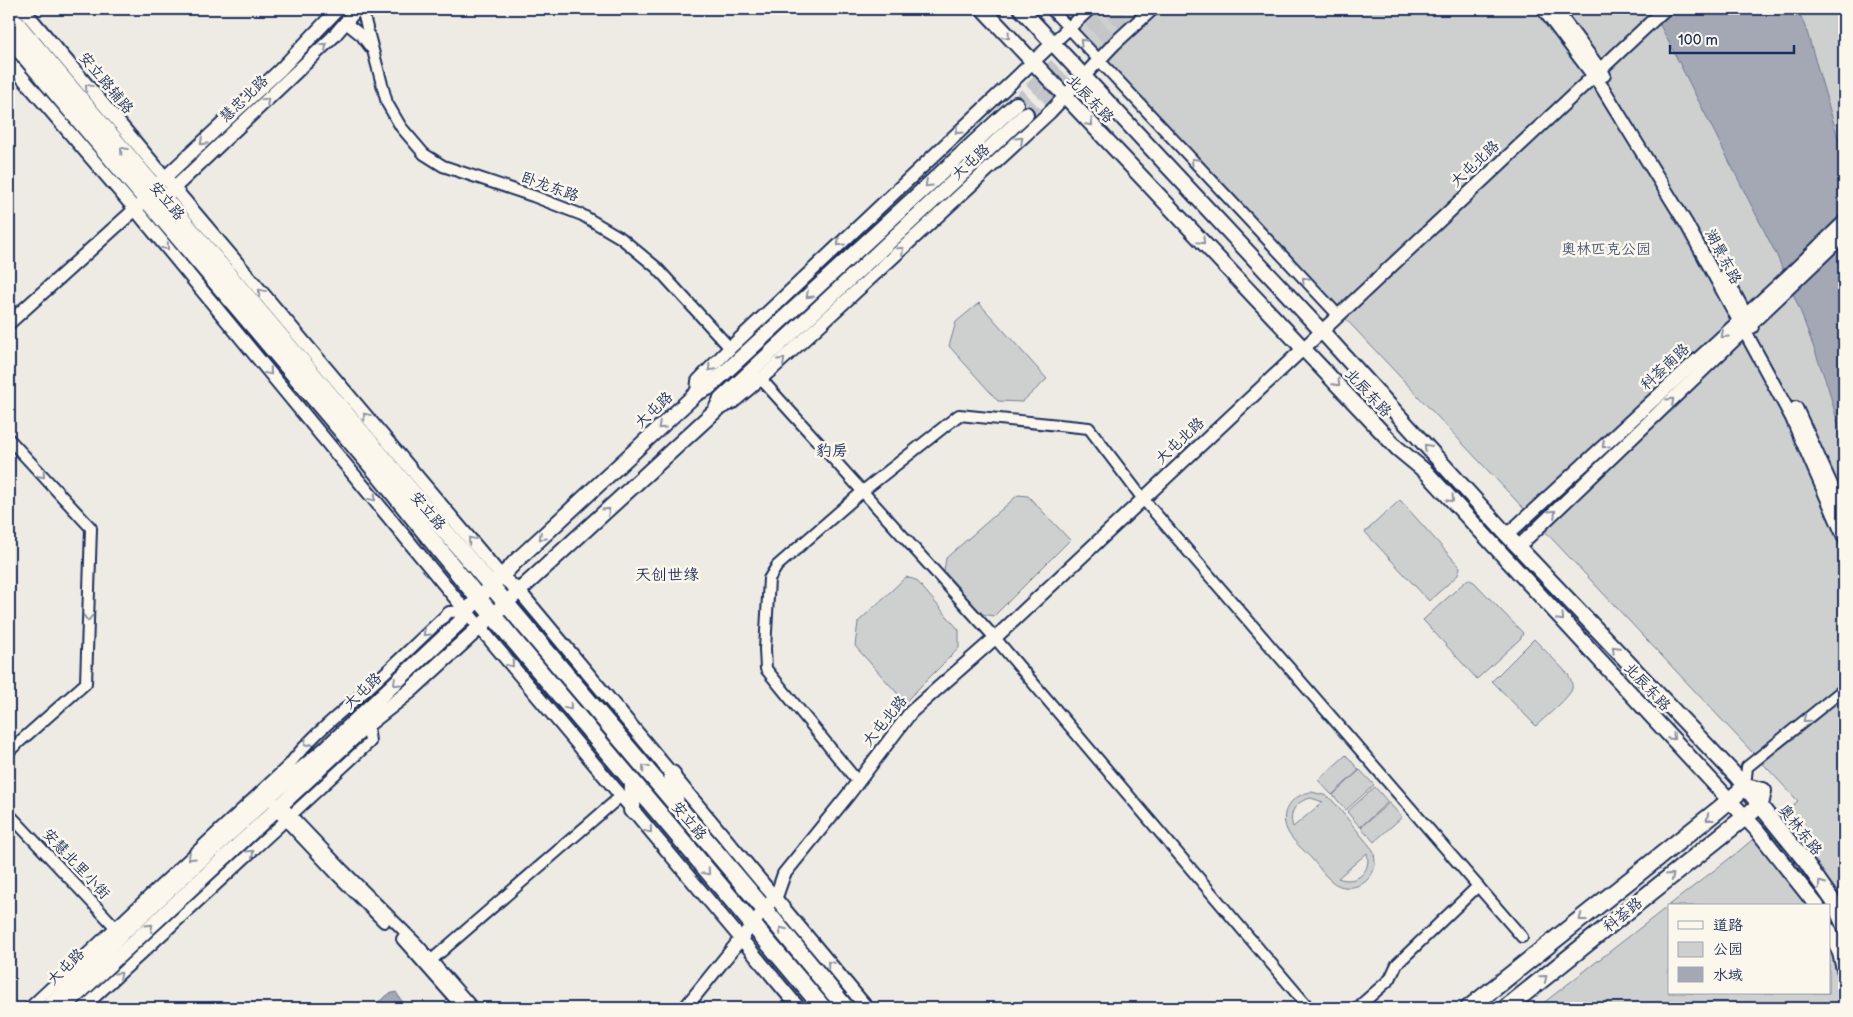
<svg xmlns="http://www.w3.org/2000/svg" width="1853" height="1017" viewBox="0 0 1853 1017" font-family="'Balsamiq Sans','LXGW WenKai TC',sans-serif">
	<rect width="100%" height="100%" fill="#eeebe4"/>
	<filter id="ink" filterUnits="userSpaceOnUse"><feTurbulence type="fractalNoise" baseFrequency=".02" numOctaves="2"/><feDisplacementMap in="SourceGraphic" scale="10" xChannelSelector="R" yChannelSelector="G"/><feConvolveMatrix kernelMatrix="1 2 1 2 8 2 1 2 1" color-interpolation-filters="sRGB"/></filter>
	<g filter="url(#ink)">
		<g fill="#cecfcf" stroke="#747f96" fill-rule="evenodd">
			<path d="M1055,9H1844V1008H1537L1739,851L1798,801ZM1669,906H1829V993H1669Z"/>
			<path d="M979,303L1047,379L1022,402L998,401L949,346L956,322Z"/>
			<path d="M1018,495L1028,496L1070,540L994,616L982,614L944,571L946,558Z"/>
			<path d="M1400,500L1460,567L1458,575L1429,601L1365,532Z"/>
			<path d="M906,577L916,580L959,630V648L905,702L855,646L858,622Z"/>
			<path d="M1468,579L1474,582L1523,633L1521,638L1477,679L1423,620Z"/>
			<path d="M1534,639L1568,674C1570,678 1573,683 1572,689C1568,699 1544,718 1536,726L1492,681Z"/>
			<path d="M1346,755L1359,770L1332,795L1318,780Z"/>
			<path d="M1360,770L1374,785L1346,810L1333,795Z"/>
			<path d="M1375,787L1388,802L1360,827L1347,812Z"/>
			<path d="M1312,792L1327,796L1333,801L1373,850C1376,861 1376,871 1368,879C1361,887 1349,889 1340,886C1328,882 1320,868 1312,859C1304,850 1292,841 1287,830C1278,810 1294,794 1312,792ZM1311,798L1323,802L1293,827C1288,812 1296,801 1311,798ZM1367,853C1372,872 1356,885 1338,878Z"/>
			<path d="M1389,803L1402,817L1374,842L1361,827Z"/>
		</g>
		<g fill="#a3a8b4" stroke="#6d7892">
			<path d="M1652,9H1798L1807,32L1844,158V446L1828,387L1800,310L1777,256Z"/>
			<path d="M396,992L401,1000L410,1008H399L390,1004L384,1008H370L389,994Z"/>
		</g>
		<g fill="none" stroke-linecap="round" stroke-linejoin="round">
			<g stroke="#c4c5c9" stroke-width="14" stroke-dasharray="14 7" stroke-linecap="butt">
				<path d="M1016,104L1112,9"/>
				<path d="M1026,114L1132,9"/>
			</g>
			<g stroke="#1b2f5e" stroke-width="14">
				<g id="minor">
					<path d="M362,9L387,103L401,127L424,154L443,166L533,196L582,215L621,238L657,268L730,348"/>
					<path d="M1051,9L1338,315"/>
					<path d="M346,23L361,35L371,48"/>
					<path d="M761,379L995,638L1309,1008"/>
					<path d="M9,439L91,528L86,683L9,751"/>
					<path d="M858,782L766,669L765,649L769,579L777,566L863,491L959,415L1089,428L1143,499L1522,937"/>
					<path d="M1745,787L1747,767L1844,689"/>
					<path d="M272,794L276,810L338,876L384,922"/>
					<path d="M286,810L343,870L418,945L473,1008"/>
					<path d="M9,814L119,931"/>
					<path d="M402,939L463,1008"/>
					<path d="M427,964L621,796"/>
					<path d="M29,1008L289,765C310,737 337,716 363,693C392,667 420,639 449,612L466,611"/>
					<path d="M83,1008L370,742L368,724"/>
					<path d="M1357,1008L1390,979L1397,964L1478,886"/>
				</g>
			</g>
			<g stroke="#1b2f5e" stroke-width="16">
				<g id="tertiary">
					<path d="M23,9L502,577L519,591L867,1008"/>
					<path d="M1543,9L1602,87L1687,225L1792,418L1844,537"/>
					<path d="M1555,9L1604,75"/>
					<path d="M9,62L135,209L466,611L799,1008"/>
					<path d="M159,183L280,70L338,9"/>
					<path d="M169,193L333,37L357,9"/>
					<path d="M1725,276L1752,327"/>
					<path d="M9,323L141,204"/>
					<path d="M697,393L698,381L730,348L1089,9"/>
					<path d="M1796,408L1844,513"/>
					<path d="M715,411L733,402L771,370L1050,112L1115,43L1152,9"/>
					<path d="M1507,535L1786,278L1844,222"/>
					<path d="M1518,547L1844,235"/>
					<path d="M685,1008L777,894L784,874L848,795L911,712L995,638L1665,9"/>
				</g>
			</g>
			<g stroke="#1b2f5e" stroke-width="18">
				<g id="secondary">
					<path d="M983,9L1397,448L1426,472L1756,829L1817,906"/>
					<path d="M1021,9L1329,339L1507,535L1737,777L1805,861L1833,901L1844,926"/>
					<path d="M1829,930L1840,953L1844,969"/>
					<path d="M47,1008L122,934L272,794L323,751L460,622C473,599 498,582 515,562L697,393L708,388L1016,104"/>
					<path d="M63,1008L368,724L410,691L715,411L721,399L1026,114"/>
				</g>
			</g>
			<g stroke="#1b2f5e" stroke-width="20">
				<g id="primary">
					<path d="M9,15L765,910L846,1008"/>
					<path d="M9,37L376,471L479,599L823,1008"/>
					<path d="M672,774L676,806"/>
					<path d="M632,810L633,783"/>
					<path d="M1469,1008L1718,810L1745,787L1763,791L1760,805L1506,1008"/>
				</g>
			</g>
			<use href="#minor" stroke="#fbf7ec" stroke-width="10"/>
			<use href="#tertiary" stroke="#fbf7ec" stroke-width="12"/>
			<use href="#secondary" stroke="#fbf7ec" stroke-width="14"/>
			<use href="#primary" stroke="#fbf7ec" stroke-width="16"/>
		</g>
		<defs><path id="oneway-chevron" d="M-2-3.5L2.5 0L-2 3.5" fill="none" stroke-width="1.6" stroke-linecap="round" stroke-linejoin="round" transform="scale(1.25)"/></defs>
		<g stroke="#8b93a5">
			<use href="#oneway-chevron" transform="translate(1007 36) rotate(47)"/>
			<use href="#oneway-chevron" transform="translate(1083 42) rotate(-133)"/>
			<use href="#oneway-chevron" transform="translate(324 46) rotate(-43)"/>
			<use href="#oneway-chevron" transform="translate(88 87) rotate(-130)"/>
			<use href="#oneway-chevron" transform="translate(266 101) rotate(-44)"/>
			<use href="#oneway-chevron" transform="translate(1090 123) rotate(46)"/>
			<use href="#oneway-chevron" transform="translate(958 131) rotate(137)"/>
			<use href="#oneway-chevron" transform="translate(1020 140) rotate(-43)"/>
			<use href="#oneway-chevron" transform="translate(203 142) rotate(137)"/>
			<use href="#oneway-chevron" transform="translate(123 150) rotate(-131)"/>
			<use href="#oneway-chevron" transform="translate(1194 161) rotate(-133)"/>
			<use href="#oneway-chevron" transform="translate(928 184) rotate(137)"/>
			<use href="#oneway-chevron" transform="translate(1202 241) rotate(46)"/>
			<use href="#oneway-chevron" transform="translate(840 243) rotate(137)"/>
			<use href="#oneway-chevron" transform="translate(166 247) rotate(50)"/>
			<use href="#oneway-chevron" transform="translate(901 250) rotate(-43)"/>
			<use href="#oneway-chevron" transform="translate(1305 280) rotate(-133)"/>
			<use href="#oneway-chevron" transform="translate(261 292) rotate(-130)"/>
			<use href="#oneway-chevron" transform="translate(809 295) rotate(137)"/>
			<use href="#oneway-chevron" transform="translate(1724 335) rotate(137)"/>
			<use href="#oneway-chevron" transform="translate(782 361) rotate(-43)"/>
			<use href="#oneway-chevron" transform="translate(711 368) rotate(133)"/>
			<use href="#oneway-chevron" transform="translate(269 372) rotate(50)"/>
			<use href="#oneway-chevron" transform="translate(1337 383) rotate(47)"/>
			<use href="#oneway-chevron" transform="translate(1671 401) rotate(-43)"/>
			<use href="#oneway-chevron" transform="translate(366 416) rotate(-130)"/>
			<use href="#oneway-chevron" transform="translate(661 426) rotate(137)"/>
			<use href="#oneway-chevron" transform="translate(1605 445) rotate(137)"/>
			<use href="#oneway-chevron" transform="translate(1427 447) rotate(-132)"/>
			<use href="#oneway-chevron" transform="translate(42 475) rotate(48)"/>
			<use href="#oneway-chevron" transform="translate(373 498) rotate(50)"/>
			<use href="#oneway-chevron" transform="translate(1451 499) rotate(47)"/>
			<use href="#oneway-chevron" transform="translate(607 511) rotate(-43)"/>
			<use href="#oneway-chevron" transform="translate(1553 513) rotate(-43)"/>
			<use href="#oneway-chevron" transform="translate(542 537) rotate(137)"/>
			<use href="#oneway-chevron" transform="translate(471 540) rotate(-130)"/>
			<use href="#oneway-chevron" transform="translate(88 618) rotate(92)"/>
			<use href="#oneway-chevron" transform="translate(1561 618) rotate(47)"/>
			<use href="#oneway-chevron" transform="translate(426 633) rotate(137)"/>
			<use href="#oneway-chevron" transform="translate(1615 649) rotate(-134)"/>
			<use href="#oneway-chevron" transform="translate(511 664) rotate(50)"/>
			<use href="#oneway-chevron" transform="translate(396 683) rotate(137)"/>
			<use href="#oneway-chevron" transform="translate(569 707) rotate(50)"/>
			<use href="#oneway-chevron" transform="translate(1806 719) rotate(141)"/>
			<use href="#oneway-chevron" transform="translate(1672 737) rotate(47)"/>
			<use href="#oneway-chevron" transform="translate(307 743) rotate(134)"/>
			<use href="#oneway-chevron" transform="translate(645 768) rotate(-130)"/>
			<use href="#oneway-chevron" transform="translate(1709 818) rotate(142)"/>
			<use href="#oneway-chevron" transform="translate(649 830) rotate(50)"/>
			<use href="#oneway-chevron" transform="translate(251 853) rotate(-43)"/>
			<use href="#oneway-chevron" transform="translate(191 857) rotate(137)"/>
			<use href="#oneway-chevron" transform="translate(707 872) rotate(50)"/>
			<use href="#oneway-chevron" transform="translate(1671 876) rotate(-39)"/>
			<use href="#oneway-chevron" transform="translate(1821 884) rotate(-125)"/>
			<use href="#oneway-chevron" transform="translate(1582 918) rotate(142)"/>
			<use href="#oneway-chevron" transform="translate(150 927) rotate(-43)"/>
			<use href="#oneway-chevron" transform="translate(782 930) rotate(-129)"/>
			<use href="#oneway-chevron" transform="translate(830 964) rotate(-130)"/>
			<use href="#oneway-chevron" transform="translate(119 975) rotate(-43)"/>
			<use href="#oneway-chevron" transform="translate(1544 978) rotate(-39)"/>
		</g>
	</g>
	<g text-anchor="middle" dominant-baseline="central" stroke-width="5" stroke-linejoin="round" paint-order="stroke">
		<g font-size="15" fill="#1b2f5e" stroke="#fbf7ec">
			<text transform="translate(106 83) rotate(50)">安立路辅路</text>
			<text transform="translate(244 99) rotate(-44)">慧忠北路</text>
			<text transform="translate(1090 99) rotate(46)">北辰东路</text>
			<text transform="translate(971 162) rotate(-42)">大屯路</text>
			<text transform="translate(1475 164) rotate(-43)">大屯北路</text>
			<text transform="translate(550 187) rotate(20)">卧龙东路</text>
			<text transform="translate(167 201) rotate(50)">安立路</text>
			<text transform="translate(1723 257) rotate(62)">湖景东路</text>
			<text transform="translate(1665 367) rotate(-43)">科荟南路</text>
			<text transform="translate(1368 393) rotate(47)">北辰东路</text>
			<text transform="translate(654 410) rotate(-43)">大屯路</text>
			<text transform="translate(1180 441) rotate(-43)">大屯北路</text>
			<text transform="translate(428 511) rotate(50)">安立路</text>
			<text transform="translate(1647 687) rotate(47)">北辰东路</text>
			<text transform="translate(363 691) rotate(-43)">大屯路</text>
			<text transform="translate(885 721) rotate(-51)">大屯北路</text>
			<text transform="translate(689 821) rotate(50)">安立路</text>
			<text transform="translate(1800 830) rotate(52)">奥林东路</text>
			<text transform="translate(76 864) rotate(47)">安慧北里小街</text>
			<text transform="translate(1623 915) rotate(-39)">科荟路</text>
			<text transform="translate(66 967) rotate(-45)">大屯路</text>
		</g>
		<g font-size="15" fill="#48577a" stroke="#fbf7ec">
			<text x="1606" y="249">奥林匹克公园</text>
		</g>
		<g font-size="16" fill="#1b2f5e" stroke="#fbf7ec">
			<text x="832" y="451">豹房</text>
			<text x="667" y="575">天创世缘</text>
		</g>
	</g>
	<rect width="1853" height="1017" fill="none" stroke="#fbf7ec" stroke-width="30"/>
	<rect x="15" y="15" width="1823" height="987" fill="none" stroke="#1b2f5e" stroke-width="2" filter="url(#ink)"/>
	<rect x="1668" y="904" width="162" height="90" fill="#fbf7ec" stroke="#a1a7b3"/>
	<rect x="1678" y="921" width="25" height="8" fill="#fbf7ec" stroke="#a1a7b3"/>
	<text x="1713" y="930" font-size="15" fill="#1b2f5e">道路</text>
	<rect x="1678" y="942" width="25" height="15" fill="#cecfcf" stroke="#a1a7b3"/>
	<text x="1713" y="954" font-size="15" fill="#1b2f5e">公园</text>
	<rect x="1678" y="967" width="25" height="15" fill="#a3a8b4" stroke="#a1a7b3"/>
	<text x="1713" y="980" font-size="15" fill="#1b2f5e">水域</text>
	<path d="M1670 45v8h124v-8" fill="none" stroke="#1b2f5e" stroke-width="2.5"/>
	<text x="1678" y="45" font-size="15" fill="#1b2f5e" stroke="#fbf7ec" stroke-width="4" paint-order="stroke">100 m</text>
</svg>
